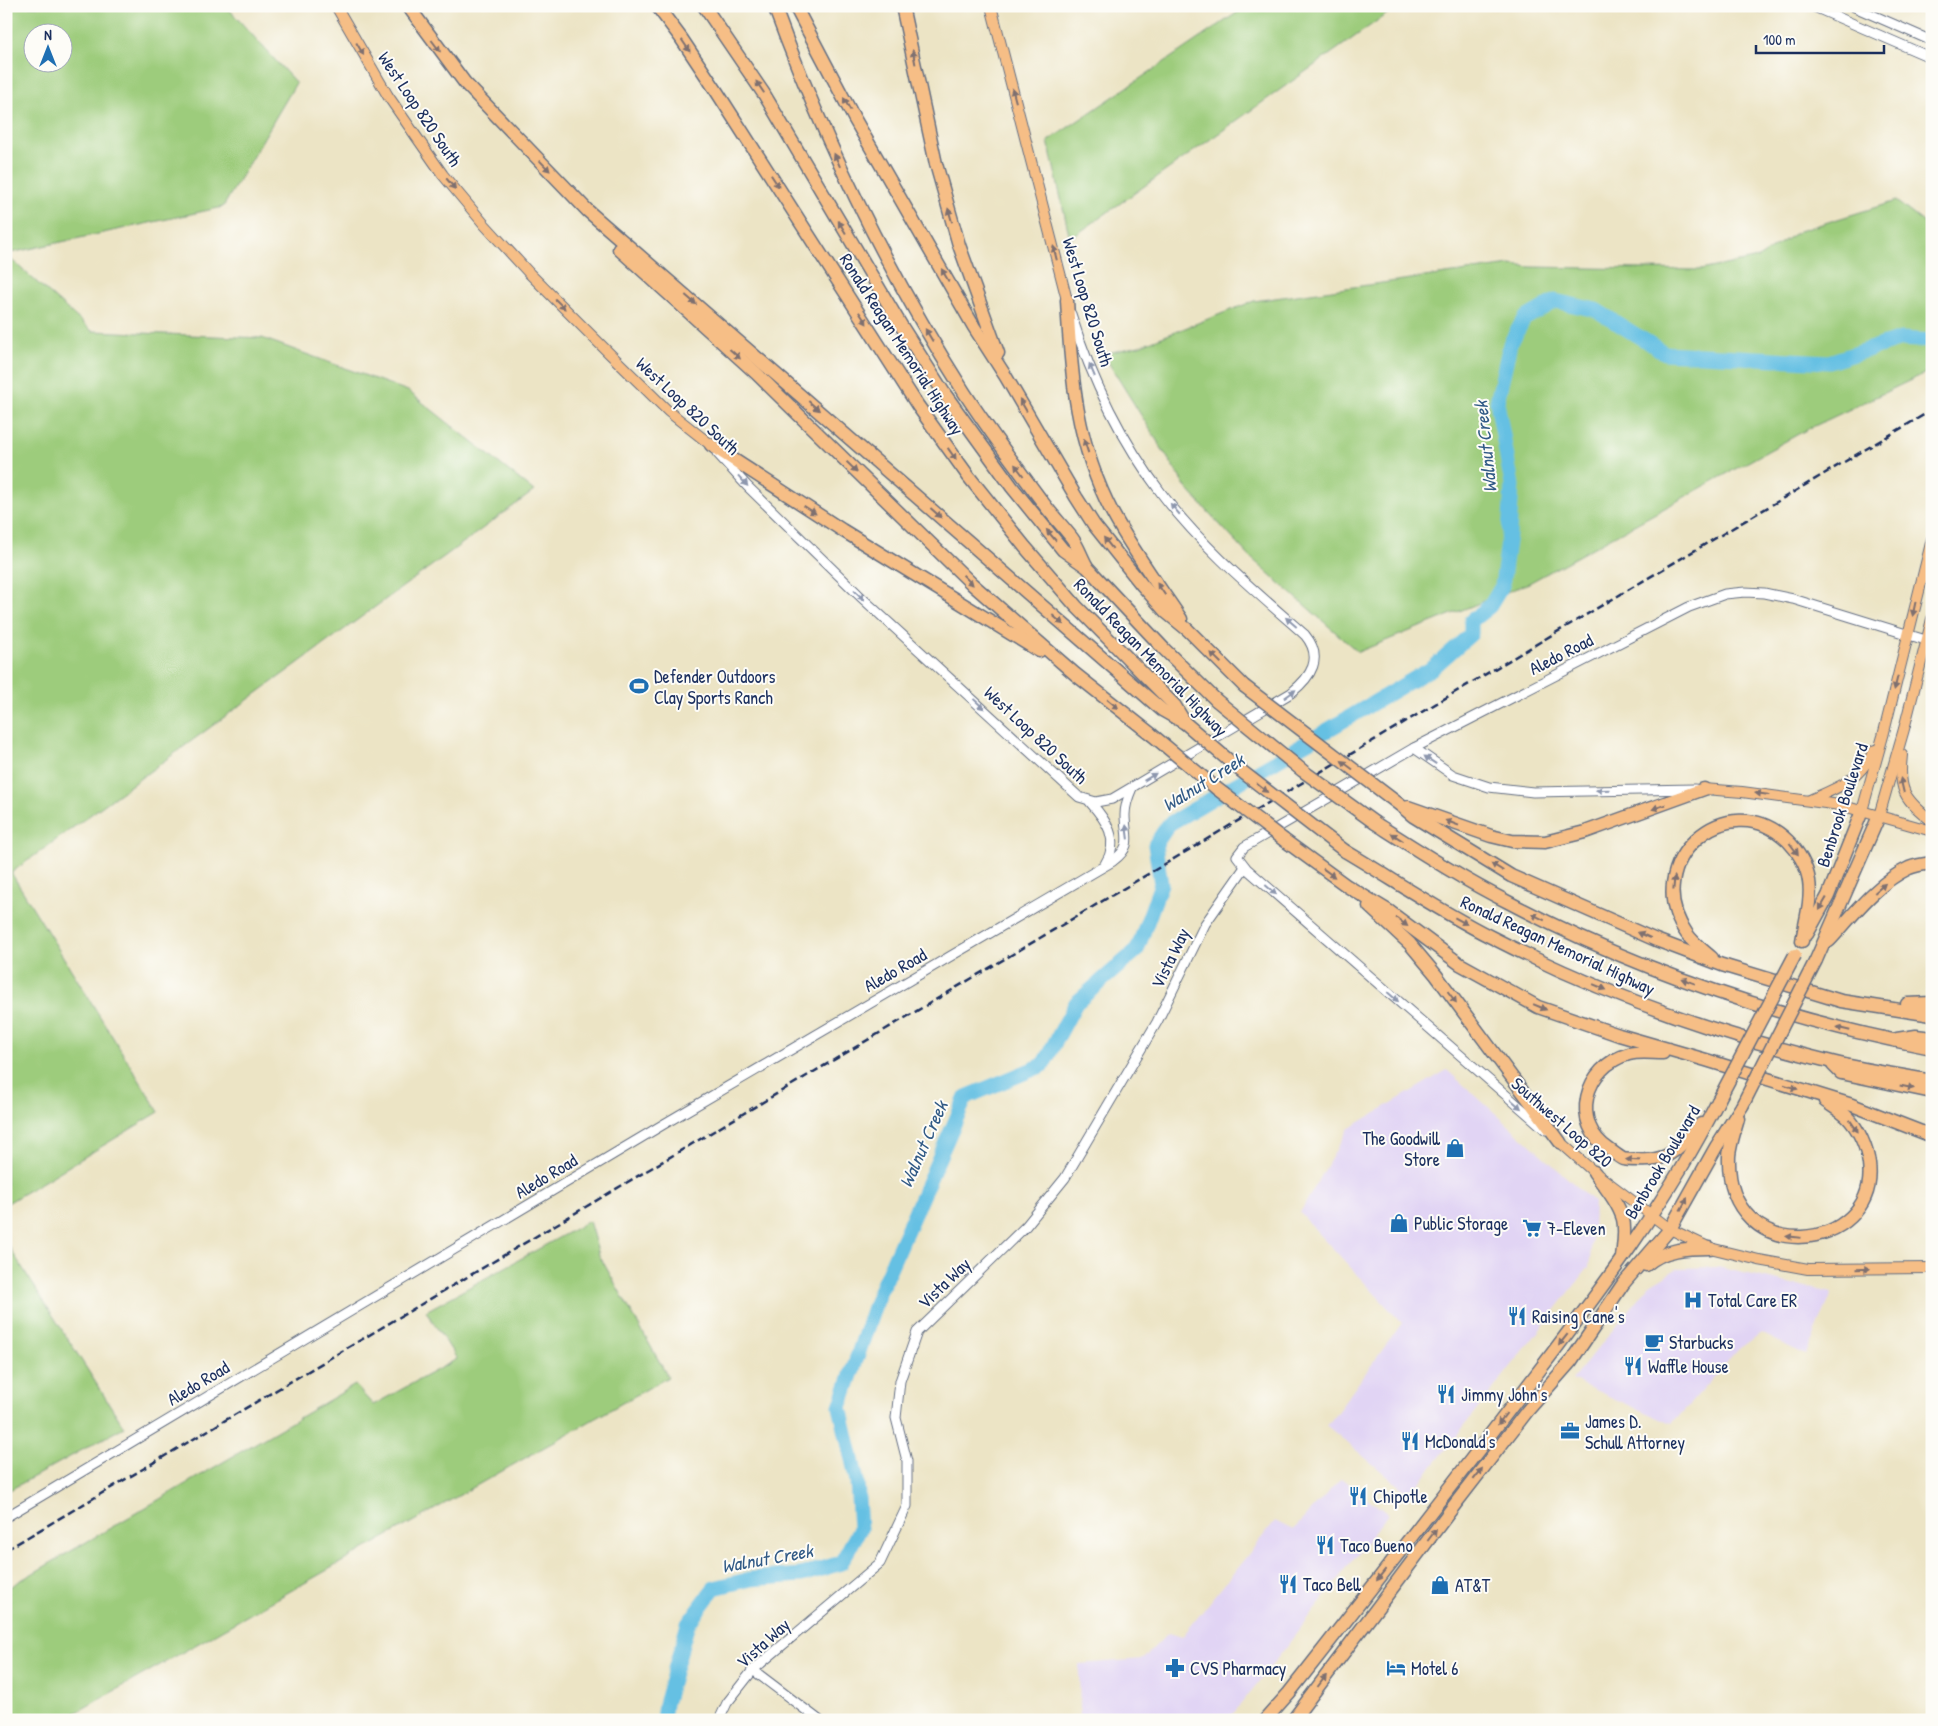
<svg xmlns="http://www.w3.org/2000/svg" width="1938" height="1726" viewBox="0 0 1938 1726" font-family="'Patrick Hand',sans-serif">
	<rect width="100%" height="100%" fill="#fdfcf7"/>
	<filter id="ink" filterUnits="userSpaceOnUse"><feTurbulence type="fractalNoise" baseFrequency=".02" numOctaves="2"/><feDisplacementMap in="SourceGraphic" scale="10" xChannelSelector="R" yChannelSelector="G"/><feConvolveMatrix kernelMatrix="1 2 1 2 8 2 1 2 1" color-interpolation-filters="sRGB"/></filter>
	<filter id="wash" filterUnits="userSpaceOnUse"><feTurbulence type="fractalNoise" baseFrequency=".0096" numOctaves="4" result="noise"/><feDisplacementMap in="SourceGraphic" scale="20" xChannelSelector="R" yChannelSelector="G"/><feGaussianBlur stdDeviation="1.12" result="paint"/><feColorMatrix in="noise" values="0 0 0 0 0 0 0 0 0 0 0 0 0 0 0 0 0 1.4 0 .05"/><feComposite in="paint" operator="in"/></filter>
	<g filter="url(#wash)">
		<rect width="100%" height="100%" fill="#ece4c5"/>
		<g fill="#e1d4f4">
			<path d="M1447,1070L1594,1202L1593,1232L1589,1267L1410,1495L1327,1426L1402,1323L1300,1213L1348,1129Z"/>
			<path d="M1717,1267L1832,1293L1806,1355L1761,1333L1739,1349L1672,1424L1572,1380L1650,1285L1678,1268Z"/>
			<path d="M1341,1478L1388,1514L1273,1664L1228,1720H1080L1079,1664L1143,1659L1168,1633L1182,1637L1275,1521L1293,1530Z"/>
		</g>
		<g fill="#9dcc7b" stroke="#5c7e6c" fill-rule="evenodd">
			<path d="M6,6H226L296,83L223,207L6,254ZM62,32V62H32V32Z"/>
			<path d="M1247,6H1398L1070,239L1048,141Z"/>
			<path d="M1896,201L1932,229V370L1804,431L1529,583L1358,652L1250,557L1187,489L1103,354L1139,346L1254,301L1510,265L1531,267L1701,270L1758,258L1799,231Z"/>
			<path d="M6,255L92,331L262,338L408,391L534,491L12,872V874L159,1112L6,1204Z"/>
			<path d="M589,1221L599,1255L668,1377L63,1720H6V1589L355,1385L373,1405L457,1359L426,1311Z"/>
			<path d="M6,1242L124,1427L6,1492Z"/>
		</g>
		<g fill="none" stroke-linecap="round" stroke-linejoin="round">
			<path stroke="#65c0e3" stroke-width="15" d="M663,1720L665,1704L688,1624L714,1588L751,1579L801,1575L841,1563L860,1529L857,1481L840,1407L879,1293L966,1097L1043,1065L1076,1003L1137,950L1161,884L1155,845L1169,824L1434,667L1471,634V621L1490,606L1502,586L1509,534L1512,485L1497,402L1510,344L1524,319L1555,301L1596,310L1665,353L1829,362L1901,339L1932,341"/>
		</g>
	</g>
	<g filter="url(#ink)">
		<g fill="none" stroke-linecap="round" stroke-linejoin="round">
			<g stroke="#646e82" stroke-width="11">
				<g id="minor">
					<path d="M1812,6L1932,58"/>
					<path d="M1852,6L1932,41"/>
					<path d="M717,453L747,486L862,598L1079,797L1096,802L1112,799L1291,693C1311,677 1324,658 1305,635C1255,591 1202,547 1162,494C1121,440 1091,378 1071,314"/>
					<path d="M1414,748L1453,775L1489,787L1533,792L1695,789"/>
					<path d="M1090,802C1106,820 1121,840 1105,864"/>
					<path d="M1546,1130L1247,869L1237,856L1244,847L1414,748L1689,607L1725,594L1745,592L1764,593L1793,599L1932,642"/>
					<path d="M6,1517L664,1124L1113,861C1134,845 1125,837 1125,815C1125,806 1128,797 1132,788"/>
					<path d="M753,1670L819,1720"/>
					<path d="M719,1720L727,1703L753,1670L880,1563L907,1506V1461L896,1418L900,1381L917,1332L1026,1226L1065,1178L1157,1022L1205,924L1245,867"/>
				</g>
			</g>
			<g stroke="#646e82" stroke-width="12">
				<g id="major">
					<path d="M336,6L388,96L443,175L484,224L530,274L609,353L668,411L711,445"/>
					<path d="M991,6L1067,300"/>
					<path d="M1902,755C1898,790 1904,799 1932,821"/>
					<path d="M1704,789L1742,792L1840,805L1932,831"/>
					<path d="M1810,800C1842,786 1856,782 1875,750"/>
					<path d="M1862,811L1883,736L1932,539"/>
					<path d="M1879,816L1904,729L1932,619"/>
					<path d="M1560,1142L1594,1172L1670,1229L1710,1248L1759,1260L1808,1269L1932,1268"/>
				</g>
			</g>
			<g stroke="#646e82" stroke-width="15">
				<g id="highway">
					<path d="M408,6L465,83L588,211L1162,710L1185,723"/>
					<path d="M657,6L681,38L717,92L918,406L969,477L1025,547L1076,606L1175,706L1185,723"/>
					<path d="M704,6L764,94L902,327L944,393L1012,487L1063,550L1087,567L1164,649L1216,700"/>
					<path d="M774,6C825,144 885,268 964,392C988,429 1014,464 1041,500C1050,513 1062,525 1072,538C1078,546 1081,556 1086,565"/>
					<path d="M795,6L854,118L974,327L1006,377L1076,497L1094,525L1142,585L1166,612L1188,630L1244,686"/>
					<path d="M902,6L936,164L959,245L998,353"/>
					<path d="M619,249L756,373L972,584L1075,674L1151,734"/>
					<path d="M1067,300C1071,377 1076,444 1113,514C1133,551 1158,585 1181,619"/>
					<path d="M711,445L842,530L1039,651"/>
					<path d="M1400,805L1413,816L1511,876L1656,940L1722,965L1841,1001L1932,1015"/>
					<path d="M1408,807L1491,836L1512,841L1545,842L1585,832L1704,789"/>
					<path d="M1375,823C1419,851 1462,879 1508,902C1641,972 1785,1020 1932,1048"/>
					<path d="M1284,840L1347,886L1390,912L1460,964L1538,1007L1619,1035L1706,1060L1852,1105L1932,1136"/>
					<path d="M1345,851C1394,880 1441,912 1491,937C1598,992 1711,1033 1828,1061C1862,1070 1897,1074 1932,1081"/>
					<path d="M1369,906L1410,944L1436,975L1560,1142"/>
					<path d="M1807,934L1828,896L1862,811"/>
					<path d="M1829,941C1853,915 1877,883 1909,868C1916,865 1924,864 1932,863"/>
					<path d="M1712,958C1703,950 1694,944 1687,934C1637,864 1728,782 1788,841C1798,851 1807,866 1809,881C1812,900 1805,922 1802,941"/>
					<path d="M1816,960L1879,816"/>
					<path d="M1907,1004L1932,1003"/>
					<path d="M1897,1039L1916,1036L1932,1038"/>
					<path d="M1663,1053C1652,1053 1639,1051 1629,1054C1584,1066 1569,1124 1610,1150C1614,1153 1619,1157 1623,1159C1627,1160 1634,1160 1638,1160C1648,1161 1663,1159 1671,1153C1682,1146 1692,1133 1701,1124"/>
					<path d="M1833,1065L1841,1073L1932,1092"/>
					<path d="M1738,1119C1735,1130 1730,1144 1729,1156C1725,1272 1880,1253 1869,1164C1867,1148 1859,1129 1847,1117C1841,1111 1832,1106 1825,1101"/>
					<path d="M1594,1172C1604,1186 1618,1202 1623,1219C1626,1231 1623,1246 1622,1258"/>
					<path d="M1646,1265C1664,1249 1687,1248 1710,1248"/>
					<path d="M1265,1720L1289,1693C1371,1589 1452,1485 1532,1380C1600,1291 1668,1201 1718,1101"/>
					<path d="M1293,1720L1456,1503L1528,1410L1571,1361L1623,1284L1670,1229L1716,1147L1742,1106"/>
				</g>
			</g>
			<use href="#minor" stroke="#fff" stroke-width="9"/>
			<use href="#major" stroke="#f6be86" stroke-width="10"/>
			<use href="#highway" stroke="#f6be86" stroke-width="12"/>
			<path stroke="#1b2f5e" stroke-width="2.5" stroke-dasharray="8 4" stroke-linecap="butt" d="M6,1550L1932,410"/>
			<g stroke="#646e82" stroke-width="15" stroke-linecap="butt">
				<g id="highway-bridge">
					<path d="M1244,686L1400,805"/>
					<path d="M1216,700L1303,771L1375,823"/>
					<path d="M1185,723L1240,770L1345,851"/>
					<path d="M1151,734L1216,788L1284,840"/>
					<path d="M1718,1101L1795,955"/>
					<path d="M1742,1106L1816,960"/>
				</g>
			</g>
			<use href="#highway-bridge" stroke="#f6be86" stroke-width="12"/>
		</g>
		<defs><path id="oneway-solid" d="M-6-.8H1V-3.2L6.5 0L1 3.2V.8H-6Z" transform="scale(1.25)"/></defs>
		<g fill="#7e6f70">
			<use href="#oneway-solid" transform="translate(436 46) rotate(53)"/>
			<use href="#oneway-solid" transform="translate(686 46) rotate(56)"/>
			<use href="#oneway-solid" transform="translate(360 49) rotate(60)"/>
			<use href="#oneway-solid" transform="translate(914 57) rotate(-101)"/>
			<use href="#oneway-solid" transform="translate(760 87) rotate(-124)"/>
			<use href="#oneway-solid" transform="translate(1014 95) rotate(-105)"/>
			<use href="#oneway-solid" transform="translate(847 104) rotate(-119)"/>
			<use href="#oneway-solid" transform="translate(837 160) rotate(-114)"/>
			<use href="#oneway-solid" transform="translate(545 166) rotate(46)"/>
			<use href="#oneway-solid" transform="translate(775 181) rotate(57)"/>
			<use href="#oneway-solid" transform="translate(451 184) rotate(50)"/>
			<use href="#oneway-solid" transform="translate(950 215) rotate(-106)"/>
			<use href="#oneway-solid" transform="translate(842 227) rotate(-121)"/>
			<use href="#oneway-solid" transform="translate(1055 253) rotate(-104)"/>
			<use href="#oneway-solid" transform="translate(945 275) rotate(-120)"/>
			<use href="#oneway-solid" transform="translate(691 300) rotate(41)"/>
			<use href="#oneway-solid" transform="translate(560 304) rotate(45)"/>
			<use href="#oneway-solid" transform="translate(863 318) rotate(57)"/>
			<use href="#oneway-solid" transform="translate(929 335) rotate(-121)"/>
			<use href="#oneway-solid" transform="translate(735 354) rotate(42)"/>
			<use href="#oneway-solid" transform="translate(1023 405) rotate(-120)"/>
			<use href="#oneway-solid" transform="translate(814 406) rotate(41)"/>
			<use href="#oneway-solid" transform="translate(1086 446) rotate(-108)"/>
			<use href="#oneway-solid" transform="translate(952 454) rotate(55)"/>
			<use href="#oneway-solid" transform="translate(852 467) rotate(44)"/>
			<use href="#oneway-solid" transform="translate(1019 470) rotate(-127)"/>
			<use href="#oneway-solid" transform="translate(810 510) rotate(33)"/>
			<use href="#oneway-solid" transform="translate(936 513) rotate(42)"/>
			<use href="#oneway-solid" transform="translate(1051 535) rotate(-130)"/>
			<use href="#oneway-solid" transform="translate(1108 543) rotate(-128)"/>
			<use href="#oneway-solid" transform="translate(968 580) rotate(44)"/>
			<use href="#oneway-solid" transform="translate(1161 589) rotate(-124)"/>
			<use href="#oneway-solid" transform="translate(1914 609) rotate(102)"/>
			<use href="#oneway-solid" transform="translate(1058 620) rotate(41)"/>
			<use href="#oneway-solid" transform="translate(1216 658) rotate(-135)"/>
			<use href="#oneway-solid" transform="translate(1896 683) rotate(104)"/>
			<use href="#oneway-solid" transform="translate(1113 704) rotate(39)"/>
			<use href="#oneway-solid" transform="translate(1347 765) rotate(-143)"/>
			<use href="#oneway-solid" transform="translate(1902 785) rotate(-103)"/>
			<use href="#oneway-solid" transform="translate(1262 788) rotate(38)"/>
			<use href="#oneway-solid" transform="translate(1762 794) rotate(-173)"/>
			<use href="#oneway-solid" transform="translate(1659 807) rotate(161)"/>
			<use href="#oneway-solid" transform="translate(1452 823) rotate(-159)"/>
			<use href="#oneway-solid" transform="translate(1397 837) rotate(-148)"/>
			<use href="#oneway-solid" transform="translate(1794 849) rotate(53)"/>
			<use href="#oneway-solid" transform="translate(1497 867) rotate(-148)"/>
			<use href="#oneway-solid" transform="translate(1329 873) rotate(36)"/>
			<use href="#oneway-solid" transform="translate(1674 883) rotate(-85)"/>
			<use href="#oneway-solid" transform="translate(1880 888) rotate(-41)"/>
			<use href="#oneway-solid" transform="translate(1823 904) rotate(120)"/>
			<use href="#oneway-solid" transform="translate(1538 917) rotate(-154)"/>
			<use href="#oneway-solid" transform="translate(1461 921) rotate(28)"/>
			<use href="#oneway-solid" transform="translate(1402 922) rotate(37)"/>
			<use href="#oneway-solid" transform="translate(1644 935) rotate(-156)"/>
			<use href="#oneway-solid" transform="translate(1688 981) rotate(-161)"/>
			<use href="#oneway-solid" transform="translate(1600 987) rotate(23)"/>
			<use href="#oneway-solid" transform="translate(1452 997) rotate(53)"/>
			<use href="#oneway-solid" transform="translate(1540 1007) rotate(23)"/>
			<use href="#oneway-solid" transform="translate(1843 1029) rotate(-166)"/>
			<use href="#oneway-solid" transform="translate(1791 1087) rotate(18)"/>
			<use href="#oneway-solid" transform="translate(1907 1087) rotate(12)"/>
			<use href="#oneway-solid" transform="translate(1854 1126) rotate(55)"/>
			<use href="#oneway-solid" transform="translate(1633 1160) rotate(-176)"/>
			<use href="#oneway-solid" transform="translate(1684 1204) rotate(-61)"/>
			<use href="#oneway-solid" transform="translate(1793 1237) rotate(-174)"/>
			<use href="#oneway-solid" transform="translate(1863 1269) rotate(-1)"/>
			<use href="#oneway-solid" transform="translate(1563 1340) rotate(128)"/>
			<use href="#oneway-solid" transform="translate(1502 1419) rotate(127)"/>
			<use href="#oneway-solid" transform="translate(1478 1474) rotate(-52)"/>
			<use href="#oneway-solid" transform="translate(1432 1535) rotate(-53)"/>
			<use href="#oneway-solid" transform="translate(1381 1575) rotate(128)"/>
			<use href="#oneway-solid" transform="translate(1322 1681) rotate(-53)"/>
		</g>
		<g fill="#8d97ae">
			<use href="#oneway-solid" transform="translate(1092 370) rotate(-113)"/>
			<use href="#oneway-solid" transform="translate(743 481) rotate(48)"/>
			<use href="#oneway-solid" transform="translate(1175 509) rotate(-130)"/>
			<use href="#oneway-solid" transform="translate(859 595) rotate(44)"/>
			<use href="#oneway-solid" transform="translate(1291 622) rotate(-139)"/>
			<use href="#oneway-solid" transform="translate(1290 694) rotate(-36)"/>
			<use href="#oneway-solid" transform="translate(979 704) rotate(43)"/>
			<use href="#oneway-solid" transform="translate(1430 760) rotate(-146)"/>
			<use href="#oneway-solid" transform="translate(1150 777) rotate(-31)"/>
			<use href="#oneway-solid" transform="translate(1603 790) rotate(179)"/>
			<use href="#oneway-solid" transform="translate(1127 832) rotate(-97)"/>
			<use href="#oneway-solid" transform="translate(1271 890) rotate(41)"/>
			<use href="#oneway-solid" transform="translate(1393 997) rotate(41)"/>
			<use href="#oneway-solid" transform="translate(1516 1104) rotate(41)"/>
		</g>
	</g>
	<defs>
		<g id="stadium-bare" transform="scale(1.5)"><path d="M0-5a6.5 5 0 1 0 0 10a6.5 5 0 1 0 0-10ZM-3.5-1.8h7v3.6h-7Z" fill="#1f6fb2" stroke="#fdfcf7" stroke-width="2.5" paint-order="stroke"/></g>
		<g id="shop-bare" transform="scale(1.5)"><path d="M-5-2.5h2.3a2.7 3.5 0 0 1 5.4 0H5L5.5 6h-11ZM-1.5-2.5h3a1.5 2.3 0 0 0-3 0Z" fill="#1f6fb2" stroke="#fdfcf7" stroke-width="2.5" paint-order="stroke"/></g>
		<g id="supermarket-bare" transform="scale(1.5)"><path d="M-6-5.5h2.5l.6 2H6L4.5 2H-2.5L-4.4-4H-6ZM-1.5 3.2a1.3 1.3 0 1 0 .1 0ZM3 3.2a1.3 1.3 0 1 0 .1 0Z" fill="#1f6fb2" stroke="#fdfcf7" stroke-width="2.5" paint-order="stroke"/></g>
		<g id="hospital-bare" transform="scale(1.5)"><path d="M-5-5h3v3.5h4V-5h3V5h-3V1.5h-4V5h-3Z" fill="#1f6fb2" stroke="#fdfcf7" stroke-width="2.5" paint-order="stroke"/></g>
		<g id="restaurant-bare" transform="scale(1.5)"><path d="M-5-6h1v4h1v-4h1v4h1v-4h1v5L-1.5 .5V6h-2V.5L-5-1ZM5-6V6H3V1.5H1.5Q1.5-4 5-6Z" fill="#1f6fb2" stroke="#fdfcf7" stroke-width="2.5" paint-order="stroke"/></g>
		<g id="cafe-bare" transform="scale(1.5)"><path d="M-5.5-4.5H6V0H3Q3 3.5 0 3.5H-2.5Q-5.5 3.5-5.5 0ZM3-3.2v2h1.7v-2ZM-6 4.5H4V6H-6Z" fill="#1f6fb2" stroke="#fdfcf7" stroke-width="2.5" paint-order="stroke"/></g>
		<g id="office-bare" transform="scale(1.5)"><path d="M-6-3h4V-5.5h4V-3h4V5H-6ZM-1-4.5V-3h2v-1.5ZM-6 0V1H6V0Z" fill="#1f6fb2" stroke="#fdfcf7" stroke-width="2.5" paint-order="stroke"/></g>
		<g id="pharmacy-bare" transform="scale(1.5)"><path d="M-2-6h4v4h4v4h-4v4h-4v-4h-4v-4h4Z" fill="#1f6fb2" stroke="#fdfcf7" stroke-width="2.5" paint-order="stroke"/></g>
		<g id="hotel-bare" transform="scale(1.5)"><path d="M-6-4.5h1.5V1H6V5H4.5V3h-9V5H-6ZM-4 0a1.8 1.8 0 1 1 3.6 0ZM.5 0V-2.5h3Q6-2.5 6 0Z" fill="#1f6fb2" stroke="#fdfcf7" stroke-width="2.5" paint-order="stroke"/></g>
	</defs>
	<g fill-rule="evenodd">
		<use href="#stadium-bare" x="639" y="686"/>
		<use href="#shop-bare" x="1455" y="1148"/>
		<use href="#shop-bare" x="1399" y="1223"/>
		<use href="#supermarket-bare" x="1532" y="1228"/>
		<use href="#hospital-bare" x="1693" y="1300"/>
		<use href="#restaurant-bare" x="1517" y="1316"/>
		<use href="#cafe-bare" x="1654" y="1342"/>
		<use href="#restaurant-bare" x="1633" y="1366"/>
		<use href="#restaurant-bare" x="1446" y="1394"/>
		<use href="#office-bare" x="1570" y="1431"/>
		<use href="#restaurant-bare" x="1410" y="1441"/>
		<use href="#restaurant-bare" x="1358" y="1496"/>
		<use href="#restaurant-bare" x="1325" y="1545"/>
		<use href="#restaurant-bare" x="1288" y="1584"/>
		<use href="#shop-bare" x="1440" y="1585"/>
		<use href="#pharmacy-bare" x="1175" y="1668"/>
		<use href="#hotel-bare" x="1396" y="1668"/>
	</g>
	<g text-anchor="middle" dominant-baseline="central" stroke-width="4" stroke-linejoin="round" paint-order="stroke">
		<g font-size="18" fill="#1b2f5e" stroke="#fdfcf7">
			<text transform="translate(420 109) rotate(56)">West Loop 820 South</text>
			<text transform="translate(1088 302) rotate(73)">West Loop 820 South</text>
			<text transform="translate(902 344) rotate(57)">Ronald Reagan Memorial Highway</text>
			<text transform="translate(688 406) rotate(43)">West Loop 820 South</text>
			<text transform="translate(1561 654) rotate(-27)">Aledo Road</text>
			<text transform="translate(1151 657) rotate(46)">Ronald Reagan Memorial Highway</text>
			<text transform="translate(1036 735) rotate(43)">West Loop 820 South</text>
			<text transform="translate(1842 805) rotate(-72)">Benbrook Boulevard</text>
			<text transform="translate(1558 945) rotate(25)">Ronald Reagan Memorial Highway</text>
			<text transform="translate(1170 958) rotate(-64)">Vista Way</text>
			<text transform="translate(895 970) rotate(-30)">Aledo Road</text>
			<text transform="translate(1562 1122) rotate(41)">Southwest Loop 820</text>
			<text transform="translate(1662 1162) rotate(-59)">Benbrook Boulevard</text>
			<text transform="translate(546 1176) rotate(-31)">Aledo Road</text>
			<text transform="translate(944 1283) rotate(-44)">Vista Way</text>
			<text transform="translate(198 1383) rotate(-31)">Aledo Road</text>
			<text transform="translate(763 1643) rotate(-42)">Vista Way</text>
		</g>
		<g font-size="18" fill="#1b2f5e" stroke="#fdfcf7" text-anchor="start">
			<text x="654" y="676">Defender Outdoors<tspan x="654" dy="21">Clay Sports Ranch</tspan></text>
			<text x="1440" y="1138" text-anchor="end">The Goodwill<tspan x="1440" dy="21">Store</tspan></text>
			<text x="1414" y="1223">Public Storage</text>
			<text x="1547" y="1228">7-Eleven</text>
			<text x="1708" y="1300">Total Care ER</text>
			<text x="1532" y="1316">Raising Cane's</text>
			<text x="1669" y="1342">Starbucks</text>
			<text x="1648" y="1366">Waffle House</text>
			<text x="1461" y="1394">Jimmy John's</text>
			<text x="1585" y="1421">James D.<tspan x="1585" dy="21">Schull Attorney</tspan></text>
			<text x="1425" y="1441">McDonald's</text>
			<text x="1373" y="1496">Chipotle</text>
			<text x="1340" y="1545">Taco Bueno</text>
			<text x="1303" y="1584">Taco Bell</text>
			<text x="1455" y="1585">AT&amp;T</text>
			<text x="1190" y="1668">CVS Pharmacy</text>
			<text x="1411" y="1668">Motel 6</text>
		</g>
		<g font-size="19" font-style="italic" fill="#315a86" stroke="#fdfcf7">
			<text transform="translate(1485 447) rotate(-96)">Walnut Creek</text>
			<text transform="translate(1203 782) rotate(-32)">Walnut Creek</text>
			<text transform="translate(923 1144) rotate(-66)">Walnut Creek</text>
			<text transform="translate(767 1558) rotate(-10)">Walnut Creek</text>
		</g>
	</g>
	<rect width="1938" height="1726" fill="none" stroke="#fdfcf7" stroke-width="25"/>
	<g transform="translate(48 48)"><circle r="24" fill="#fdfcf7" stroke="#a3aaba"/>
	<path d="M0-4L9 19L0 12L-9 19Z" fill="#1f6fb2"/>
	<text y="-8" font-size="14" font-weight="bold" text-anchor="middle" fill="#1b2f5e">N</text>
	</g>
	<path d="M1756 45v8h128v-8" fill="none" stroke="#1b2f5e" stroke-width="2.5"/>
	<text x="1763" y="45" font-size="15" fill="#1b2f5e" stroke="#fdfcf7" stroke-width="4" paint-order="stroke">100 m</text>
</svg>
